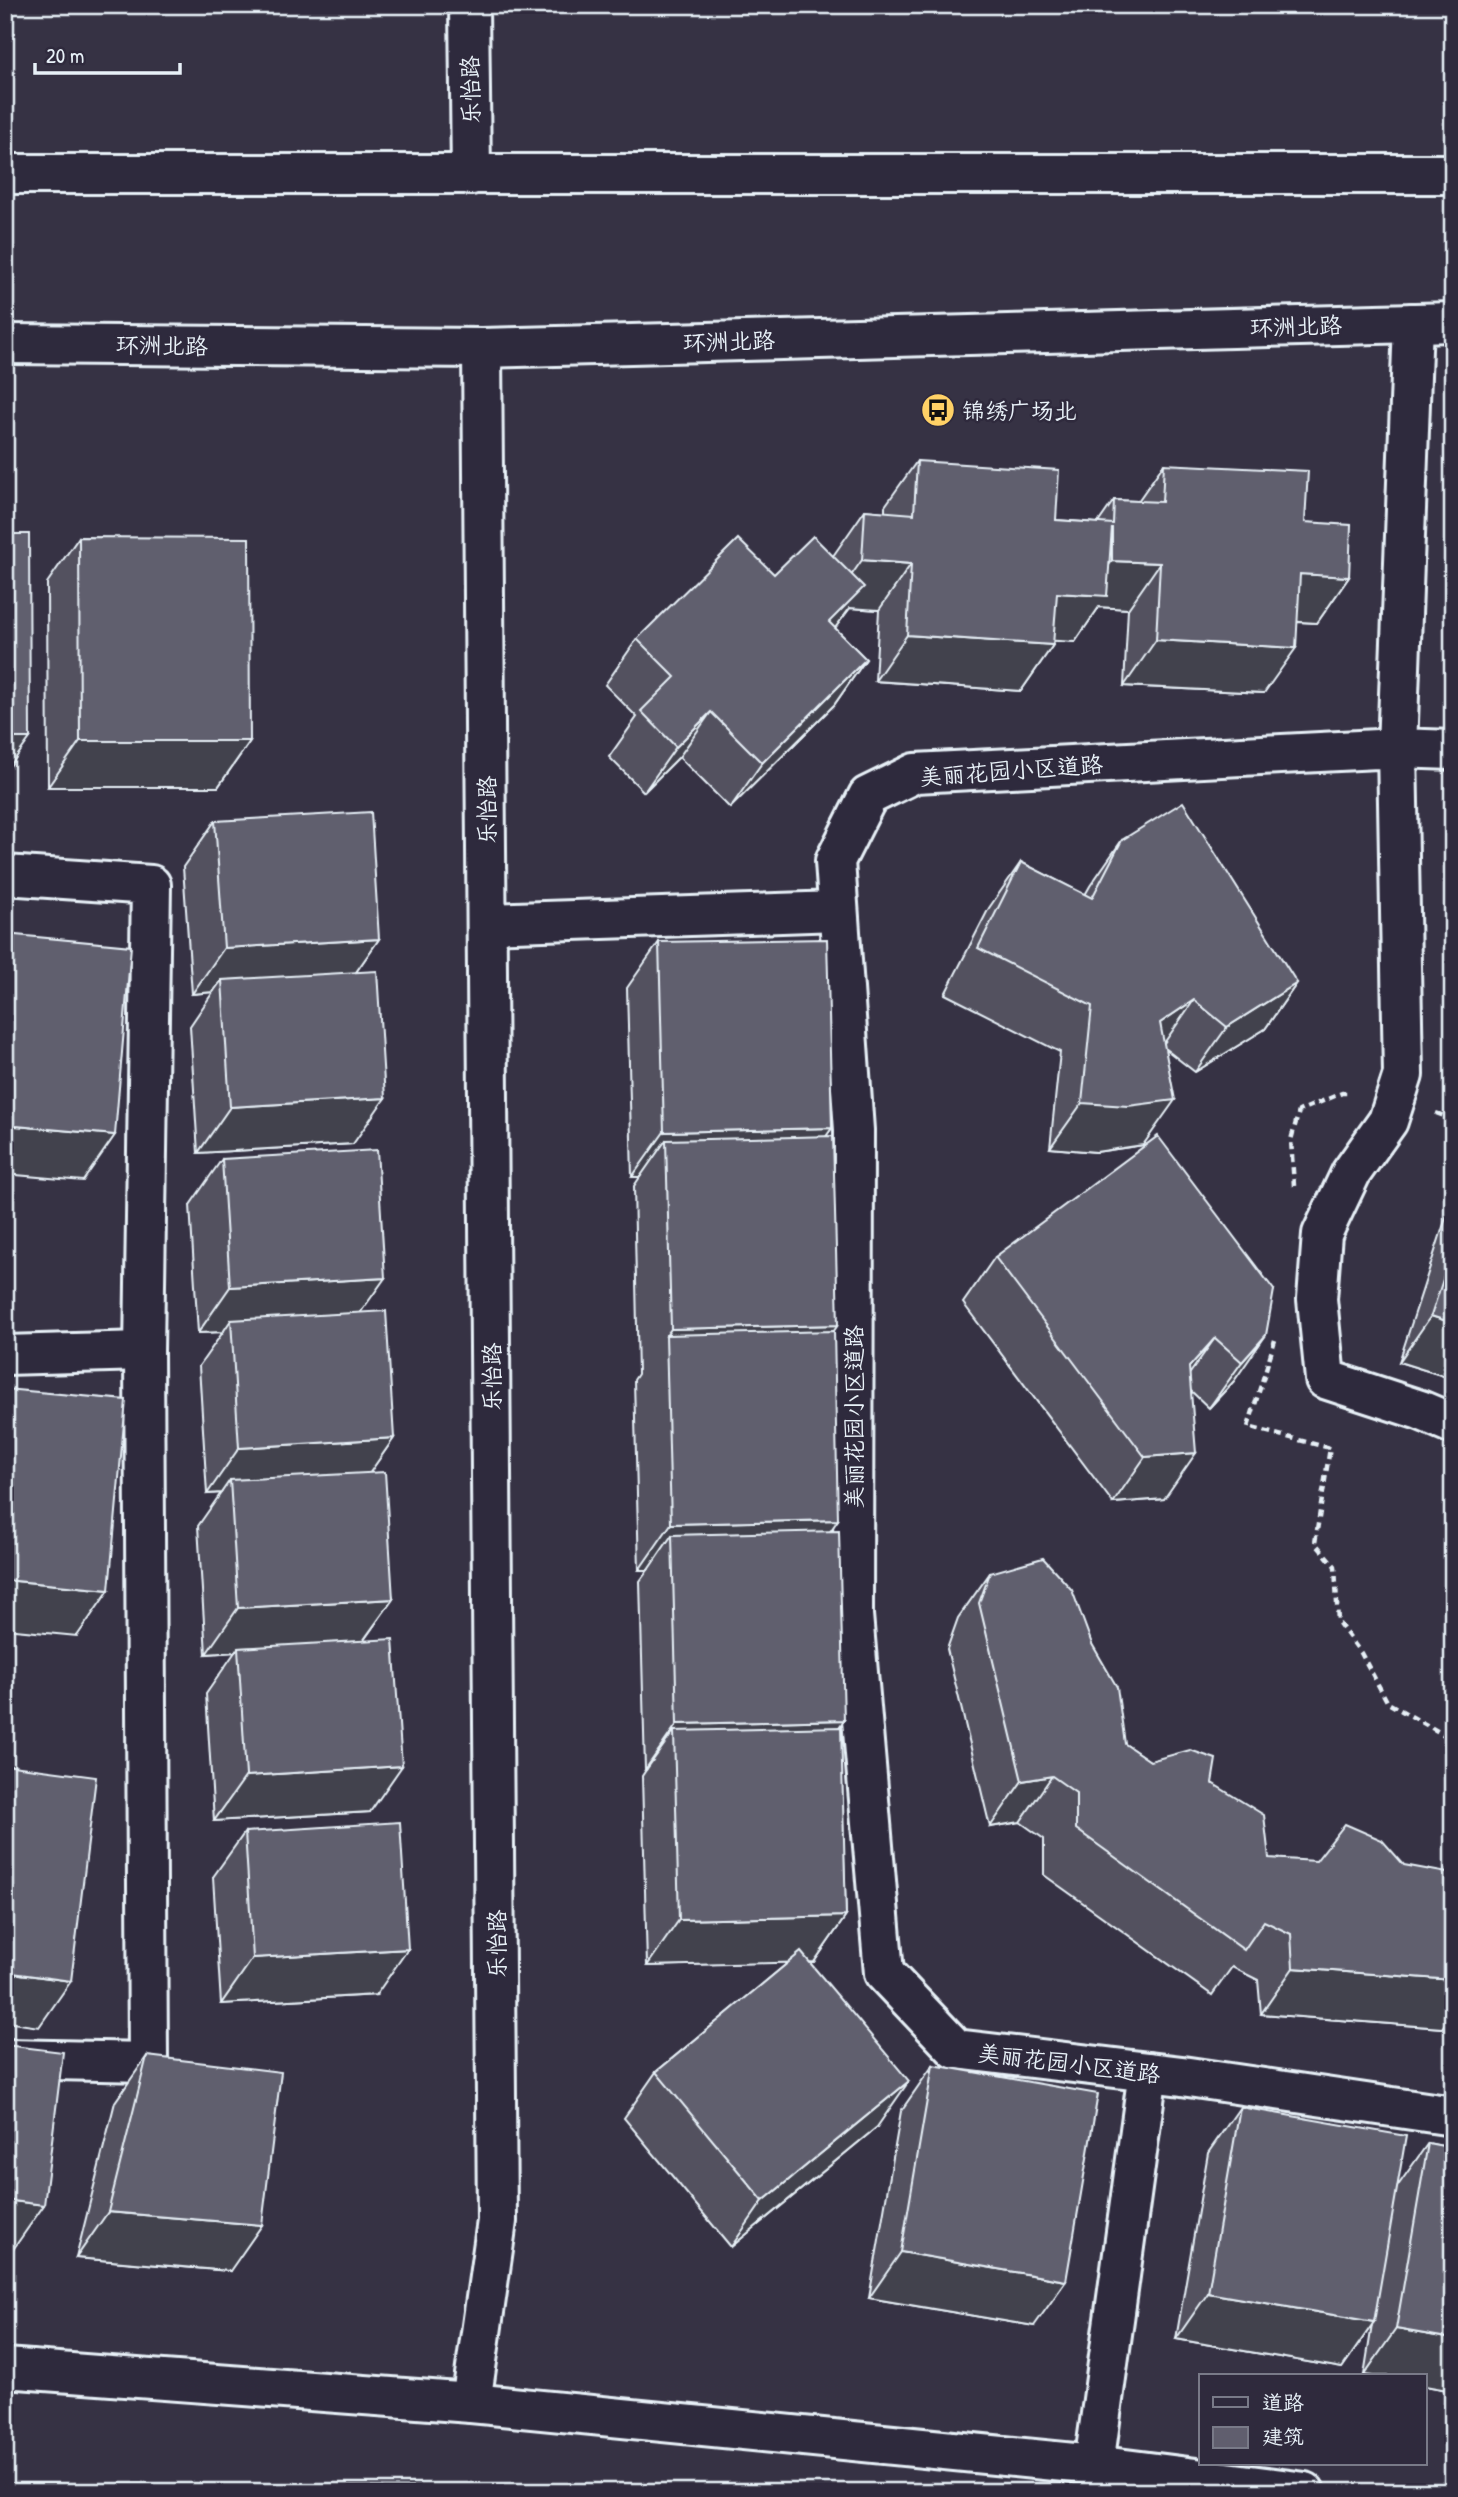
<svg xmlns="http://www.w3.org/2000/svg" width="1458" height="2497" viewBox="0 0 1458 2497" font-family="'Patrick Hand','LXGW WenKai TC',sans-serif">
	<defs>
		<pattern id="water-rules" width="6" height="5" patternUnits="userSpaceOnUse" patternTransform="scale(1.75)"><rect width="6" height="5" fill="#70717f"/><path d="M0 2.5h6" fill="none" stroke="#5b5c64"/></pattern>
	</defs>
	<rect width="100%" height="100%" fill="#363244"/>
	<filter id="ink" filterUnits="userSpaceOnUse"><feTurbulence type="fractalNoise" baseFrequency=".0143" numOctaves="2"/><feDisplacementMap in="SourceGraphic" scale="14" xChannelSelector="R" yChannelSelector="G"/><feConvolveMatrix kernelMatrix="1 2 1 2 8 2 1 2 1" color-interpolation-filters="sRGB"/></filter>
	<g filter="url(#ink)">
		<path fill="url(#water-rules)" stroke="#a0a4af" stroke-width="2" d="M5,2483L729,2490V2492H5Z"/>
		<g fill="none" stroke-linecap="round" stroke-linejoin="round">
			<path stroke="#b8bec8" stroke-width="2" d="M5,2490L191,2492"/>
			<g stroke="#e8f1f8" stroke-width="44">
				<g id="minor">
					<path d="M1413,323L1397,748L1453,750"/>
					<path d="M5,875L151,885L144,1351L148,2062L5,2059"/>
					<path d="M487,923L838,911"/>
					<path d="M5,1355L144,1351"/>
					<path d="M1453,1424L1420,1410L1325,1379L1317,1299L1322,1234L1351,1173L1388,1121L1403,1075L1397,748L915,773L868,796L835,861L854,1130L853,1615L884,1973L956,2049L1182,2076L1453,2116"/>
					<path d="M1094,2465L1148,2072"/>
				</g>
			</g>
			<g stroke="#e8f1f8" stroke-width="44">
				<g id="tertiary">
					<path d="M469,5L471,175"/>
					<path d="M5,2368L471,2403L1094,2465L1305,2492"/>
					<path d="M471,2403L497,2221L482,348"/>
				</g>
			</g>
			<g stroke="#e8f1f8" stroke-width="44">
				<g id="secondary">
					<path d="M5,174H1453"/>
					<path d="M5,344L482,348L1453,322"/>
				</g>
			</g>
			<g stroke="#e8f1f8" stroke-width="4.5" stroke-dasharray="7 5" stroke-linecap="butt">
				<path d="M1436,1113L1453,1119"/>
				<path d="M1294,1186L1291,1140L1299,1111L1342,1093H1350"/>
				<path d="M1275,1340L1248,1427L1330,1448L1315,1543L1335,1566L1338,1622L1361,1653L1388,1703L1453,1740"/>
			</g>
			<use href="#minor" stroke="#2f2a3d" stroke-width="38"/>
			<use href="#tertiary" stroke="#2f2a3d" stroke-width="38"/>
			<use href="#secondary" stroke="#2f2a3d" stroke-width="38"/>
		</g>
		<g fill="#53515f" stroke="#e8f1f8" stroke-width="2">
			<path d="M917,461L1056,520L1098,523L1114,500L1138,501L1164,464L1305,522L1349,577L1317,623L1297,622L1264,693L1124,686L1128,609L1099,607L1075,642L1054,640L1053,645L1021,691L875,681L879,610L850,608L835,628L866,659L834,705L730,808L679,757L644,792L609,757L637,717L605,685L637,639L774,574L833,556L865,510L885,512V506Z"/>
			<path d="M79,537L250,741L218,787H48L47,583Z"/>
			<path d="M215,821L379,939L356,972L353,1144L198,1153L190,1026L213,992L192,994L183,867Z"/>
			<path d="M1122,840L1297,983L1265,1029L1195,1072L1164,1048L1143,1145L1096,1152L1050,1148L1060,1052L945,994L989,908L1021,862L1085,895L1090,886Z"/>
			<path d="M659,942L832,1128L825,1137L834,1331L831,1531L840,1727L846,1916L814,1962H810L877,2127L731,2247L624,2118L656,2072L789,1962L647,1966L642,1776L646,1770H645L640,1581L648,1570H639L634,1380L638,1374L634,1186L640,1177H632L627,988Z"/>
			<path d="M222,1159L361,1312L394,1438L370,1472L393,1599L364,1640L370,1812L214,1821L206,1694L235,1652L206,1654L198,1526L221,1493L207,1494L199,1366L223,1332L198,1333L190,1205Z"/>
			<path d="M1453,1196V1379L1399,1362Z"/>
			<path d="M995,1257L1274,1290L1234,1381L1209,1408L1191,1391L1164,1499L1113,1503L963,1303Z"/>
			<path d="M990,1573L1125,1744L1150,1761L1212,1783L1269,1858L1442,2028L1261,2014L1258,1980L1232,1967L1212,1995L1044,1875V1839L1020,1822L990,1827L947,1649L958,1618Z"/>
			<path d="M245,1832L376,1995L221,2004L213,1877Z"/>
			<path d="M147,2056L230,2271L76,2258L115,2102Z"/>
			<path d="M933,2065L1034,2326L869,2298L901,2111Z"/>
			<path d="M1240,2107L1397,2187L1428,2143L1453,2148V2391L1425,2386V2376H1373L1364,2375L1372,2325L1342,2368L1176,2339L1208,2153Z"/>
		</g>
		<g fill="#43424d" stroke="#e8f1f8" stroke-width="2">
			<path d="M862,560L911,564L879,610L850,608L832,632L797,668L830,606Z"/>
			<path d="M1112,561L1160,563L1128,609L1099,607L1075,642L1025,639L1057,593L1088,595Z"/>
			<path d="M1300,574L1349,577L1317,623L1268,620Z"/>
			<path d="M907,635L1053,645L1021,691L875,681Z"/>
			<path d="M1156,640L1296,648L1264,693L1124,686Z"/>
			<path d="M866,659L834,705L730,808L762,763Z"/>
			<path d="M711,712L679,757L644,792L676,747Z"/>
			<path d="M5,738H30L5,773Z"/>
			<path d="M80,741H250L218,787H48Z"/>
			<path d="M379,939L347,985L222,980L213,992L192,994L224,948Z"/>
			<path d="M1297,983L1265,1029L1195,1072L1227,1027Z"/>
			<path d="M1194,1000L1162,1046L1160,1023Z"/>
			<path d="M385,1098L353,1144L198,1153L230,1107Z"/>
			<path d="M1175,1100L1143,1145L1096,1152L1050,1148L1082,1103Z"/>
			<path d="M5,1125L115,1135L83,1181L5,1174Z"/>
			<path d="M832,1128L800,1173L666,1140L640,1177H632L664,1132Z"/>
			<path d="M385,1278L353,1323L231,1320L223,1332L198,1333L230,1287Z"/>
			<path d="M1431,1316L1453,1323V1379L1399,1362Z"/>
			<path d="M838,1325L806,1371L666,1336L671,1329Z"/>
			<path d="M1266,1335L1234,1381L1209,1408L1242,1362Z"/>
			<path d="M1215,1338L1183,1383L1189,1367Z"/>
			<path d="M394,1438L362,1484L230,1480L221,1493L207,1494L239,1448Z"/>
			<path d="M1196,1453L1164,1499L1113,1503L1145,1457Z"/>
			<path d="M838,1520L806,1566L672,1535L648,1570H639L671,1524Z"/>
			<path d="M5,1580L109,1590L77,1636L5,1629Z"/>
			<path d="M393,1599L360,1645L238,1648L235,1652L206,1654L238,1608Z"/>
			<path d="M844,1720L812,1766L674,1731L646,1770H645L677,1724Z"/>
			<path d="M402,1766L370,1812L214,1821L246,1776Z"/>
			<path d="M1052,1776L1020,1822L990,1827L1022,1781Z"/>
			<path d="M846,1916L814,1962L647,1966L679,1920Z"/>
			<path d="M408,1949L376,1995L221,2004L253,1958Z"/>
			<path d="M1293,1968L1453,1980V2012L1442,2028L1261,2014Z"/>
			<path d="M5,1972L71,1981L39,2027L5,2022Z"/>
			<path d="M909,2081L877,2127L731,2247L763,2201Z"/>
			<path d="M5,2200L44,2205L12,2251L5,2250Z"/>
			<path d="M108,2212L262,2225L230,2271L76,2258Z"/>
			<path d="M901,2252L1066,2281L1034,2326L869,2298Z"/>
			<path d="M1208,2293L1374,2322L1342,2368L1176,2339Z"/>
			<path d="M1396,2329L1453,2339V2391L1425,2386V2376H1373L1364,2375Z"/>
		</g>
		<g fill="#605e6e" stroke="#e8f1f8" stroke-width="2">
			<path d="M917,461L1059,470L1056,520L1113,524L1114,500L1162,502L1164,464L1308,471L1305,522L1351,525L1349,577L1300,574L1296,648L1156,640L1160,563L1112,561V527L1107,596L1057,593L1053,645L907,635L911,564L862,560L865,510L914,514Z"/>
			<path d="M5,534H29L30,738H5Z"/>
			<path d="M813,536L864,587L829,622L866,659L762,763L711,712L676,747L641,711L675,677L637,639L738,539L774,574Z"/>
			<path d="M79,537L249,538L250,741H80Z"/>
			<path d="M1183,802L1297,983L1227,1027L1194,1000L1160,1023L1175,1100L1128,1106L1082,1103L1092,1006L978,948L1021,862L1092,898L1122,840Z"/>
			<path d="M371,812L379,939L224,948L215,821Z"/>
			<path d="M5,934L131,946L115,1135L5,1125Z"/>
			<path d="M827,939L832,1128L664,1132L659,942Z"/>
			<path d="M377,971L385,1098L230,1107L222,980Z"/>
			<path d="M833,1136L838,1325L671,1329L666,1140Z"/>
			<path d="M1158,1136L1274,1290L1266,1335L1242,1362L1215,1338L1189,1367L1196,1453L1145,1457L995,1257Z"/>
			<path d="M377,1150L385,1278L230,1287L222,1159Z"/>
			<path d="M1453,1249V1323L1431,1316Z"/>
			<path d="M386,1311L394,1438L239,1448L231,1320Z"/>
			<path d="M834,1331L838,1520L671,1524L666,1335Z"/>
			<path d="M5,1389L126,1400L109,1590L5,1580Z"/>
			<path d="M385,1472L393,1599L238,1608L230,1480Z"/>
			<path d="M839,1531L844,1720L677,1724L672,1535Z"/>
			<path d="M1043,1558L1072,1590L1092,1644L1117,1687L1125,1744L1150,1761L1190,1750L1216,1759L1212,1783L1264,1815L1269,1858L1316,1861L1345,1824L1382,1840L1404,1865L1453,1874V1980L1293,1968L1291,1934L1264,1921L1244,1950L1076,1829V1793L1052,1776L1022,1781L979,1603L990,1573Z"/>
			<path d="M393,1639L402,1766L246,1776L238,1648Z"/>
			<path d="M841,1727L846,1916L679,1920L674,1731Z"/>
			<path d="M5,1765L96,1777L71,1981L5,1972Z"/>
			<path d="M400,1822L408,1949L253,1958L245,1832Z"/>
			<path d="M801,1952L909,2081L763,2201L656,2072Z"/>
			<path d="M5,2045L63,2052L44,2205L5,2200Z"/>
			<path d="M147,2056L281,2072L262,2225L108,2212Z"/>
			<path d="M933,2065L1098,2094L1066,2281L901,2252Z"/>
			<path d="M1240,2107L1406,2136L1374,2322L1208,2293Z"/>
			<path d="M1428,2143L1453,2148V2339L1396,2329Z"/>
		</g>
	</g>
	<defs>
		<g id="bus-disc" transform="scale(1.75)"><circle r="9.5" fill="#ffd166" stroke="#2f2a3d"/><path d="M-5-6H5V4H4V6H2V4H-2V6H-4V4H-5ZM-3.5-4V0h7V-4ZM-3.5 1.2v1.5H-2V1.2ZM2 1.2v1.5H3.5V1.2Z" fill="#111"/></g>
	</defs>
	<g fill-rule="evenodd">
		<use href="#bus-disc" x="938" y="410"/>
	</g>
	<g text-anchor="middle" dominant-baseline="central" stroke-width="5" stroke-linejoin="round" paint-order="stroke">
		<g font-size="23" fill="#e8f1f8" stroke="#2f2a3d">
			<text transform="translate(470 90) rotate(-91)">乐怡路</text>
			<text transform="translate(1296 326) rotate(-2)">环洲北路</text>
			<text transform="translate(729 341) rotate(-2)">环洲北路</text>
			<text transform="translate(162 345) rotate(1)">环洲北路</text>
			<text transform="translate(1011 770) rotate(-4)">美丽花园小区道路</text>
			<text transform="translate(486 810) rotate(-90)">乐怡路</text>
			<text transform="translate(491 1377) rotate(-90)">乐怡路</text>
			<text transform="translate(853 1417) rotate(-90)">美丽花园小区道路</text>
			<text transform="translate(496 1944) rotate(-90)">乐怡路</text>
			<text transform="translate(1069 2063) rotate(7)">美丽花园小区道路</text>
		</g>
		<g font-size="23" fill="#e8f1f8" stroke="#2f2a3d" text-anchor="start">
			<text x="962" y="410">锦绣广场北</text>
		</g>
	</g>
	<rect width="1458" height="2497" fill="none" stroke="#2f2a3d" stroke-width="28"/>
	<rect x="14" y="14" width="1430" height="2469" fill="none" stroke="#e8f1f8" stroke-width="2.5" filter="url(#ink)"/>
	<rect x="1199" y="2374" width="228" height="91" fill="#2f2a3d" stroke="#797a88" stroke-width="2"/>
	<rect x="1213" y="2397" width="35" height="10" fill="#2f2a3d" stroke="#797a88" stroke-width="2"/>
	<text x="1262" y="2410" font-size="21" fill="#e8f1f8">道路</text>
	<rect x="1213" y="2427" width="35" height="21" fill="#605e6e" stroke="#797a88" stroke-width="2"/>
	<text x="1262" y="2444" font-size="21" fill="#e8f1f8">建筑</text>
	<path d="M35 63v10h145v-10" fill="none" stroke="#e8f1f8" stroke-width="3.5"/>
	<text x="46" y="63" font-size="21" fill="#e8f1f8" stroke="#2f2a3d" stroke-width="5" paint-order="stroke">20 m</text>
</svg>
